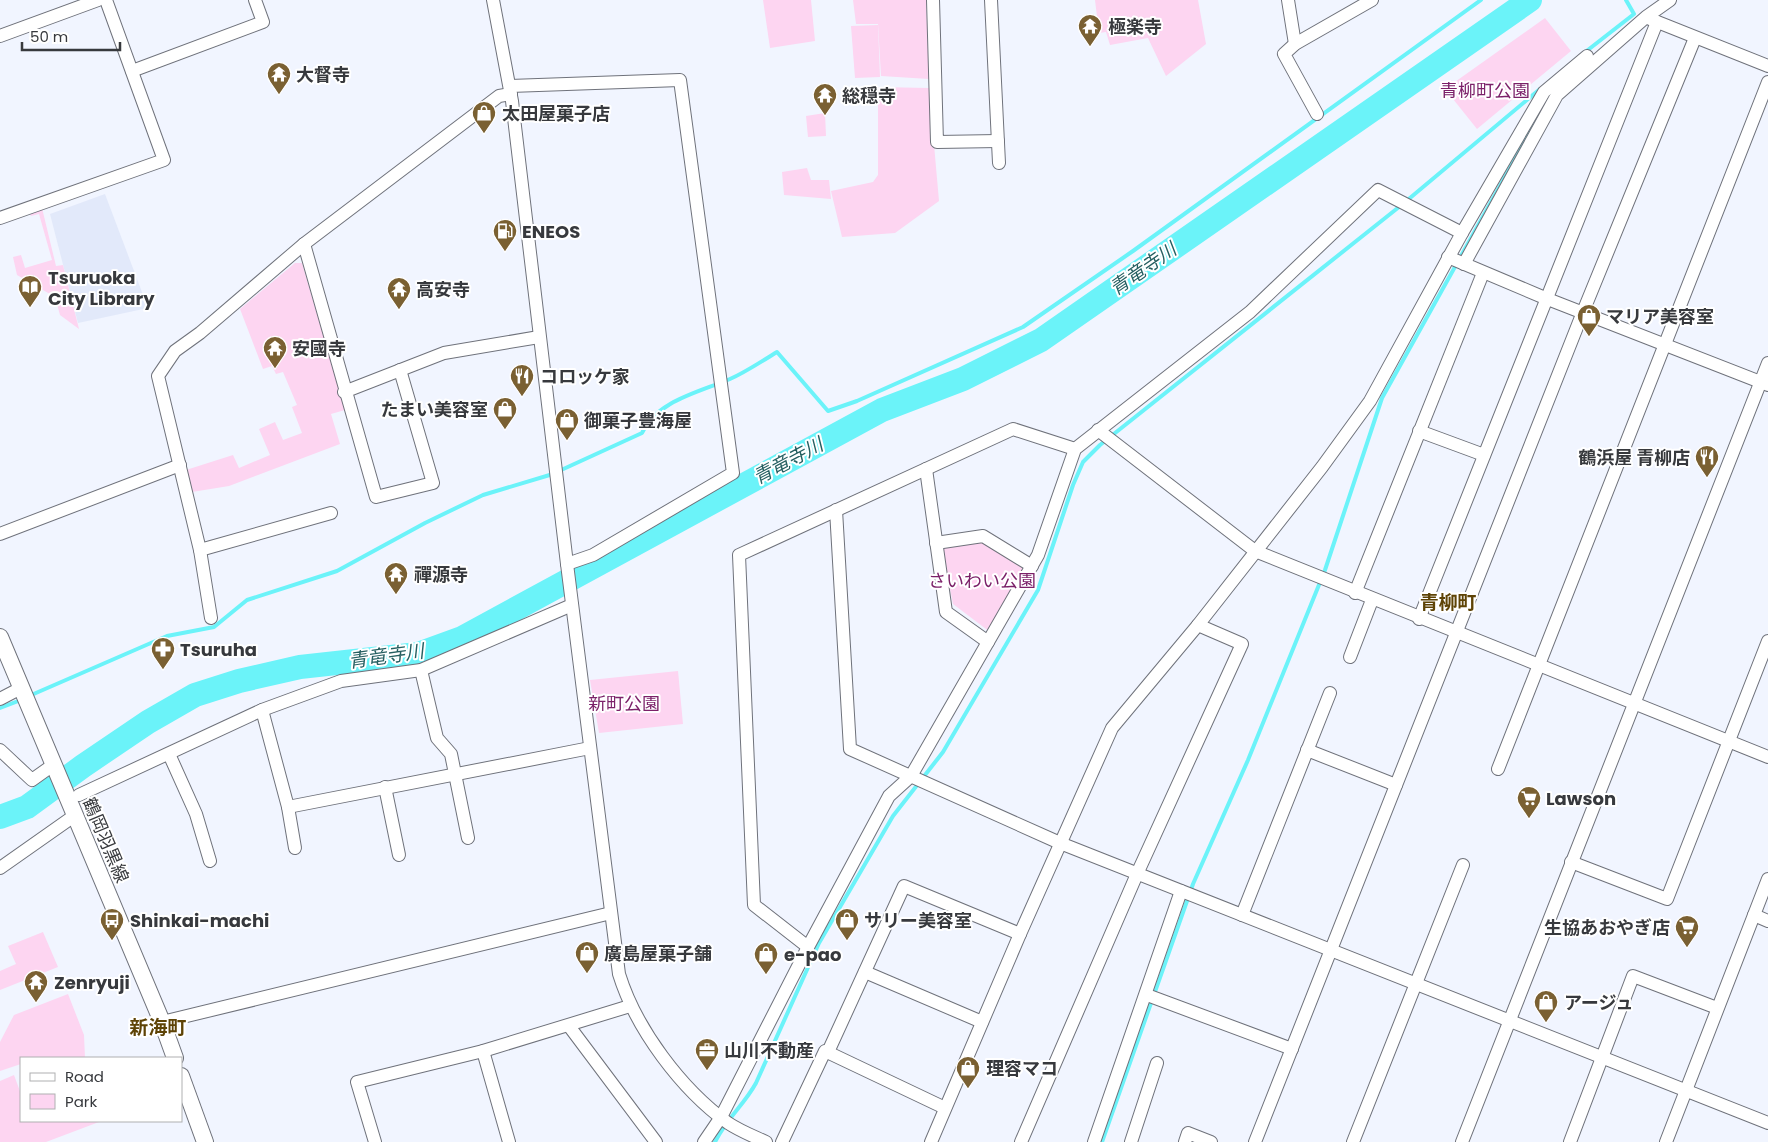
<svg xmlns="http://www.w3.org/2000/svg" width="1768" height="1142" viewBox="0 0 1768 1142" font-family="Poppins,'Noto Sans JP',sans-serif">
	<rect width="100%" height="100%" fill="#f1f5ff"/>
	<path fill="#e2e9fa" d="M105,194L148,308L78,323L50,214Z"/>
	<g fill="#fdd5f1">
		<path d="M763,0H811L815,41L770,48Z"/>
		<path d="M853,0H926L929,79L881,76L878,24H856Z"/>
		<path d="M1095,0H1198L1206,44L1166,76L1148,38L1110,45L1106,32L1099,33Z"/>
		<path d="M1545,18L1571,51L1477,129L1445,89Z"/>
		<path d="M878,25L880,77L855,78L851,26Z"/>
		<path d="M878,87L929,88L939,201L895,233L842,237L831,191L873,182L878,175Z"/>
		<path d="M825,113L826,136L808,137L806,116Z"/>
		<path d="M807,168L811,180H829L831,199L784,195L782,172Z"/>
		<path d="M42,208L56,266L63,265L79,329L60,315L55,297L17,275L13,257L21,255L25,268L52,260L39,214L31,216L29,213Z"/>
		<path d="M295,263H302L345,410L331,414L340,444L229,486L192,492L186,470L233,455L239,468L270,455L259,429L275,422L283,440L302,433L292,407L297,405L283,372L276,374L272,366L263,369L240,309Z"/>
		<path d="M981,541L1025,567L990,632L953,604L942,548Z"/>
		<path d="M678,671L683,724L599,733L590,680Z"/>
		<path d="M43,932L58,967L0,990V971L16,964L8,946Z"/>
		<path d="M68,994L84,1035L85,1058H21V1064L0,1071V1042L14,1015Z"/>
		<path d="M14,1075L21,1094V1121L99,1122L46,1142H0V1081Z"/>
	</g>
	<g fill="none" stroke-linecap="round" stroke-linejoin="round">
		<g stroke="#6bf3f9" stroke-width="4">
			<path d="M1584,53L1634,14L1626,0"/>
			<path d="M559,471L642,433C656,401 700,392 730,379C746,372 762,361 777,352L828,411L857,401L1023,327L1133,251L1481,0"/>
			<path d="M29,696L167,636L214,627L247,600L337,571L425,523L483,495L553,474"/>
			<path d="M0,708L21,700"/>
			<path d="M715,1142C727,1118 744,1105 756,1083L819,943L893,816L943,752L1038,590L1073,485L1083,462L1100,445L1404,203L1540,89"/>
			<path d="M1102,1142L1193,884L1248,760L1325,570L1382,398L1540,114"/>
		</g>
		<path stroke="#6bf3f9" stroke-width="24" d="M0,817L27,807L83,766L148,722L195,695L239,681L300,667L418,654L462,638L882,410L963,379L1041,340L1530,0"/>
		<g stroke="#6f727b" stroke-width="14">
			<g id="minor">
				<path d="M493,0L512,101L567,564L619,974C636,1029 681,1089 728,1123C740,1131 753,1136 766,1142"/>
				<path d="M933,0L937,142L998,141"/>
				<path d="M991,0L999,163"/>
				<path d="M1288,0L1295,44"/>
				<path d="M1650,19L1768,66"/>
				<path d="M0,36L98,0"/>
				<path d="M132,71L263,22L255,0"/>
				<path d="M510,86L680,80L733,473L593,555L567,564"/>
				<path d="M1317,114L1284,54L1295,44L1372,0"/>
				<path d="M0,218L164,160L106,0"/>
				<path d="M1462,233L1544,92L1587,56"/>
				<path d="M304,244L376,497L433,483L400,370"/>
				<path d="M1448,257L1545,298L1768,385"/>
				<path d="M1464,264L1557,95L1646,17L1670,0"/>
				<path d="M344,392L444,353L539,337"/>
				<path d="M1098,430L1255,551L1768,757"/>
				<path d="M1419,431L1484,455"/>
				<path d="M926,469L946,612L988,642"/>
				<path d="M836,510L850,749L1060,843L1768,1123"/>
				<path d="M0,534L180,465"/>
				<path d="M936,543L983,536L1032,566"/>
				<path d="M200,550L331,513"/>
				<path d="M1355,593L1483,273"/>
				<path d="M211,618L200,550L158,376L175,351L200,333L304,244L499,96L511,94"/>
				<path d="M1419,619L1657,22"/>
				<path d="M1350,657L1372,600"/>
				<path d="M421,670L437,738L451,754L468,838"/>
				<path d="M0,699L21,688"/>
				<path d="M262,710L288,807L590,748"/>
				<path d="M0,750L32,780L53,765"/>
				<path d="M1307,750L1396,785"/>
				<path d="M169,754L196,814L210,861"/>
				<path d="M1498,769L1768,82"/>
				<path d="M385,787L399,855"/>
				<path d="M79,795L262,710L341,681L421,670L572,605"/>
				<path d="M288,807L295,848"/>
				<path d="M1571,862L1667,899L1768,641"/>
				<path d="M0,868L74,816"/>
				<path d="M1242,915L1330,693"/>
				<path d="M1754,915L1768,921"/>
				<path d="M808,947L754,905L739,555L1013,429L1075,449"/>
				<path d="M865,972L982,1022"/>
				<path d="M1147,995L1292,1049"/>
				<path d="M162,1022L611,913"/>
				<path d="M569,1026L656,1142"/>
				<path d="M483,1051L509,1142"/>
				<path d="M828,1052L904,886L1020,934"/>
				<path d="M375,1142L357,1082L483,1051L630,1006"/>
				<path d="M704,1142L721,1117L808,947L889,796L911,776L1038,555L1075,449L1250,312L1378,190L1462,233L1370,401L1322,467L1198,625L1112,728L1020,934L931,1142"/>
				<path d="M782,1142L825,1051L945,1108"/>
				<path d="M1021,1142L1137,874L1242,644L1198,625"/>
				<path d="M1094,1142L1181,891"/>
				<path d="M1131,1142L1157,1063"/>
				<path d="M1185,1142L1188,1133L1211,1142"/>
				<path d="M1255,1142L1583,312L1695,38"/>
				<path d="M1353,1142L1463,865"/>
				<path d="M1462,1142L1768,363"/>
				<path d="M1570,1142L1633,976L1717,1008"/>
				<path d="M1666,1142L1768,879"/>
			</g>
		</g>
		<g stroke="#6f727b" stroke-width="18">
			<g id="major">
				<path d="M0,637L162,1022L175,1058"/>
				<path d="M181,1076L205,1142"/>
			</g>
		</g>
		<use href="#minor" stroke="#fff" stroke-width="12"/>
		<use href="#major" stroke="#fff" stroke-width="16"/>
	</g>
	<defs>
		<g id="temple-pin" transform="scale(1.25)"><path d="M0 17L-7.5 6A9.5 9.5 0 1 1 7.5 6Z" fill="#7a6032" stroke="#fff"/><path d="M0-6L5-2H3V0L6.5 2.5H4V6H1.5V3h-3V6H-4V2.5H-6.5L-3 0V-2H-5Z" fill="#fff"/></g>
		<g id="shop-pin" transform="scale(1.25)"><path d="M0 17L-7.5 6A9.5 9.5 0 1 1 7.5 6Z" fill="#7a6032" stroke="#fff"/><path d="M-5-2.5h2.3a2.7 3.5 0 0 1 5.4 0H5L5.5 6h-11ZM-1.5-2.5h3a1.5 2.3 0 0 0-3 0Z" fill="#fff"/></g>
		<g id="fuel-pin" transform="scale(1.25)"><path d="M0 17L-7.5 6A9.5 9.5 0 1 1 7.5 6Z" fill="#7a6032" stroke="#fff"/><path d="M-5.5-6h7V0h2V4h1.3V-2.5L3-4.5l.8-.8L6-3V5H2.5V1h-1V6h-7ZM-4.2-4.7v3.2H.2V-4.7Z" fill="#fff"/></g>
		<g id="library-pin" transform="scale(1.25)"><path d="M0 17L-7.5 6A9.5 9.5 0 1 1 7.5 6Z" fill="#7a6032" stroke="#fff"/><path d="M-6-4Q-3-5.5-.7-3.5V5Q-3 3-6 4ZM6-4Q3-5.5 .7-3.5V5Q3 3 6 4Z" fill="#fff"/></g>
		<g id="restaurant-pin" transform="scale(1.25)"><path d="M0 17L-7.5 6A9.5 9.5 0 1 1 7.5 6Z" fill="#7a6032" stroke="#fff"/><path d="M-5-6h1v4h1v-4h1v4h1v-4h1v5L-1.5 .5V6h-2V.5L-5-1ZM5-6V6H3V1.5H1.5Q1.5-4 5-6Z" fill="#fff"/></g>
		<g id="pharmacy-pin" transform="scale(1.25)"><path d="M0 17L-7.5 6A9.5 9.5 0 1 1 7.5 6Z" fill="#7a6032" stroke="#fff"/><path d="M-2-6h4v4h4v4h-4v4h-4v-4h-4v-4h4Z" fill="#fff"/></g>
		<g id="supermarket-pin" transform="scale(1.25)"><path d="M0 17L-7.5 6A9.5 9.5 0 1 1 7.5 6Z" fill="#7a6032" stroke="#fff"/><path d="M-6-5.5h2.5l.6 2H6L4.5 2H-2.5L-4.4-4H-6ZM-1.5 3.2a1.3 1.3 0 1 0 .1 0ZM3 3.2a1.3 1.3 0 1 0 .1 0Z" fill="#fff"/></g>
		<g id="bus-pin" transform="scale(1.25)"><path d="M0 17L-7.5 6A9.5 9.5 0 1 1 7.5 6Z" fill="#7a6032" stroke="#fff"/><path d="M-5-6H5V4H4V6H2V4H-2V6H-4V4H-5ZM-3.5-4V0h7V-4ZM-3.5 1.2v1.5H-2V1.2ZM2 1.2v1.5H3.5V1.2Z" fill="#fff"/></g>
		<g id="office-pin" transform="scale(1.25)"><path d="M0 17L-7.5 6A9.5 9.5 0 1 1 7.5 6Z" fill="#7a6032" stroke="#fff"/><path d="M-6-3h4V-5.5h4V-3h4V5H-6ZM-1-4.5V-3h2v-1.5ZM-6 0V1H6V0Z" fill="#fff"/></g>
	</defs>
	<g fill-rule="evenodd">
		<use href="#temple-pin" x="1090" y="26"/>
		<use href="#temple-pin" x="279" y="74"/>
		<use href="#temple-pin" x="825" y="95"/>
		<use href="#shop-pin" x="484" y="113"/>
		<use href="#fuel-pin" x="505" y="231"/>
		<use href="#library-pin" x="30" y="287"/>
		<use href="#temple-pin" x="399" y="289"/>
		<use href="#shop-pin" x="1589" y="316"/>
		<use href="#temple-pin" x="275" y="348"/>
		<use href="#restaurant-pin" x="522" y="376"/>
		<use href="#shop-pin" x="505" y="409"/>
		<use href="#shop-pin" x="567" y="420"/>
		<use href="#restaurant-pin" x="1707" y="457"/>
		<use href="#temple-pin" x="396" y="574"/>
		<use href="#pharmacy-pin" x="163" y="649"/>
		<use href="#supermarket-pin" x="1529" y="798"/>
		<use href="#bus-pin" x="112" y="920"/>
		<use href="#shop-pin" x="847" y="920"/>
		<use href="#supermarket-pin" x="1687" y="927"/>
		<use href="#shop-pin" x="587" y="953"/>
		<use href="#shop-pin" x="766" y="954"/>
		<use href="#temple-pin" x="36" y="982"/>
		<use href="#shop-pin" x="1546" y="1002"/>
		<use href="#office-pin" x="707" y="1050"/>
		<use href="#shop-pin" x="968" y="1068"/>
	</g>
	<g text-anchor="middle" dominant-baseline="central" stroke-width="4" stroke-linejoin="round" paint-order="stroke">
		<g font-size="18" font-weight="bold" fill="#37393d" stroke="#fff" text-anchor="start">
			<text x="1108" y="26">極楽寺</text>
			<text x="296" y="74">大督寺</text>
			<text x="842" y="95">総穏寺</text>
			<text x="502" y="113">太田屋菓子店</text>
			<text x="522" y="231">ENEOS</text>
			<text x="48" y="277">Tsuruoka<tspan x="48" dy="21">City Library</tspan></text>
			<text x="416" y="289">高安寺</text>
			<text x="1606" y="316">マリア美容室</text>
			<text x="292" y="348">安國寺</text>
			<text x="540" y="376">コロッケ家</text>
			<text x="488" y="409" text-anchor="end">たまい美容室</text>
			<text x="584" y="420">御菓子豊海屋</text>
			<text x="1690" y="457" text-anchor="end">鶴浜屋 青柳店</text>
			<text x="414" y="574">禪源寺</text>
			<text x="180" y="649">Tsuruha</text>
			<text x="1546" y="798">Lawson</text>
			<text x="130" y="920">Shinkai-machi</text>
			<text x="864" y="920">サリー美容室</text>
			<text x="1670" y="927" text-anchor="end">生協あおやぎ店</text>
			<text x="604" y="953">廣島屋菓子舗</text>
			<text x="784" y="954">e-pao</text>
			<text x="54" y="982">Zenryuji</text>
			<text x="1564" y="1002">アージュ</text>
			<text x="724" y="1050">山川不動産</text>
			<text x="986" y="1068">理容マコ</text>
		</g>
		<g font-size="18" fill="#7b2169" stroke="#fff">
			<text x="1485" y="90">青柳町公園</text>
			<text x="982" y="580">さいわい公園</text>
			<text x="624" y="703">新町公園</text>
		</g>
		<g font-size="18" fill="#37393d" stroke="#fff">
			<text transform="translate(106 840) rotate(67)">鶴岡羽黒線</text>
		</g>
		<g font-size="19" font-style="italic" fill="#255f61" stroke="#fff">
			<text transform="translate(1143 269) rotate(-35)">青竜寺川</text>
			<text transform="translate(788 461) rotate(-28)">青竜寺川</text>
			<text transform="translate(386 656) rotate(-8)">青竜寺川</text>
		</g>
		<g font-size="19" font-weight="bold" fill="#5e4306" stroke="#fff">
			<text x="1448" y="602">青柳町</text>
			<text x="158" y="1027">新海町</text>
		</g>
	</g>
	<rect x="20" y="1057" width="162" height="65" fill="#ffffff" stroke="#afb0b1"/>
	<rect x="30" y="1073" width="25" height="8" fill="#ffffff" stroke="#afb0b1"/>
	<text x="65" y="1082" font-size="15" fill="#37393d">Road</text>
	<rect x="30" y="1094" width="25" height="15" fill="#fdd5f1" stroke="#afb0b1"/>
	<text x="65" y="1107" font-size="15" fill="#37393d">Park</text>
	<path d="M22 42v8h98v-8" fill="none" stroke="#37393d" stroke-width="2.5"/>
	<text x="30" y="42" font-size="15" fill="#37393d" stroke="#ffffff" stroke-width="4" paint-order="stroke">50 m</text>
</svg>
